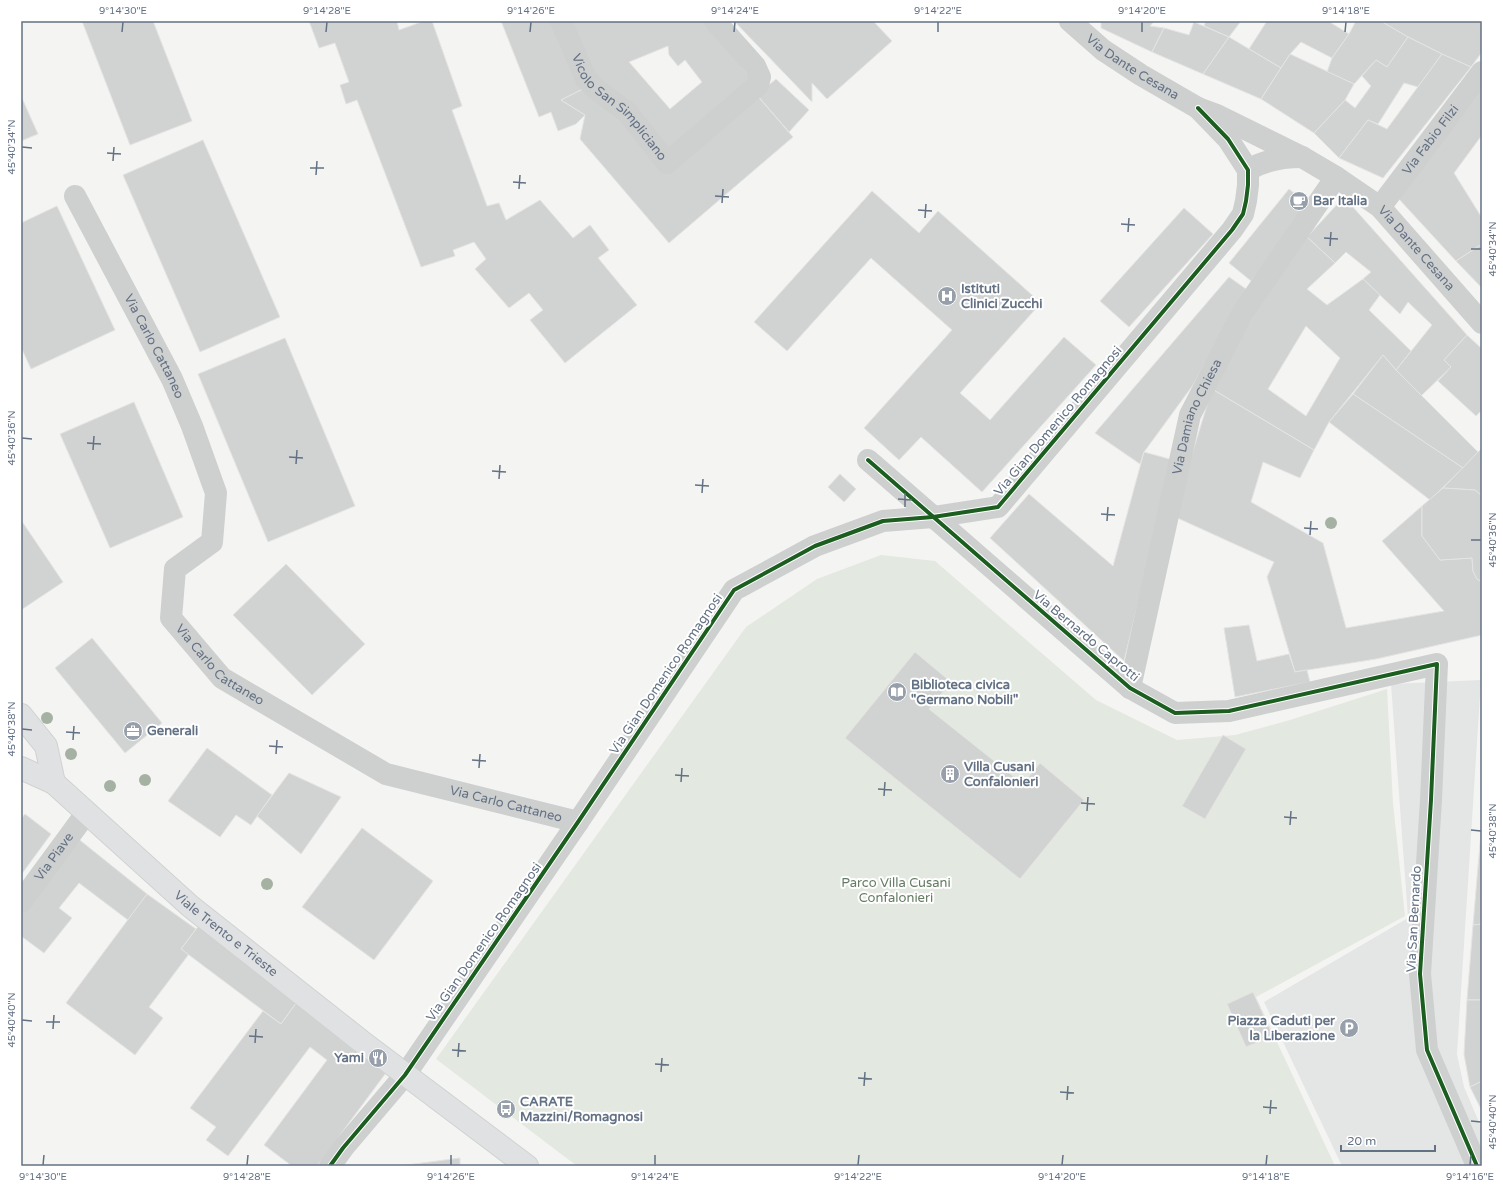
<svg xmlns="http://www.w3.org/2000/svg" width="1503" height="1187" viewBox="0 0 1503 1187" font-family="'Varela Round',sans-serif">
	<rect width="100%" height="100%" fill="#f4f5f2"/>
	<path fill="#e4e6e5" d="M1481,680L1457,1054L1464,1087L1482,1129V1166H1342L1264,1002L1408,918L1391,684Z"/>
	<path fill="#e3e8e0" d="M881,555L935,561L1096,700L1177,740L1235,735L1290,720L1387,689L1393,803L1405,916L1256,997L1335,1166H577L436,1059L746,627L817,579Z"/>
	<g fill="#d1d2d2" stroke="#e4e4e2" fill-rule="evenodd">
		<path d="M82,21H153L192,121L130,145Z"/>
		<path d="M309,21H397L399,30L424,21H432L462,106L452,110L487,206L499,203L506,220L540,200L573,238L590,225L609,250L598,258L637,305L565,363L530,320L543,310L529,293L509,308L475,269L486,259L474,242L453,250L455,256L421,267L357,100L346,104L340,85L349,82L335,43L319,48Z"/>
		<path d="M501,21H555L583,89L561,100L585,115L576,124L558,131L551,112L539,117Z"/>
		<path d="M562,21H708L754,83L668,159L588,77ZM668,46L669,55L678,66L685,60L702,82L670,109L629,62Z"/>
		<path d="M734,21H873L892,41L827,99L812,83V102Z"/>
		<path d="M1101,21H1154L1150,26L1164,28L1152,52L1101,28Z"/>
		<path d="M1206,21H1241L1229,37L1204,26Z"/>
		<path d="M1267,21H1328L1349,34L1332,58L1301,42L1290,54L1281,68L1249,49Z"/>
		<path d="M1356,21H1381L1408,37L1387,67L1376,60L1354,84L1327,72L1332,58L1349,34Z"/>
		<path d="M1381,21H1451L1454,22L1455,21H1482V52L1471,67L1442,54L1408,37Z"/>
		<path d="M1194,22L1229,37L1203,74L1152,52L1164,28L1189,35Z"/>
		<path d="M1229,37L1281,68L1261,99L1203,74Z"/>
		<path d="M1408,37L1442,54L1418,87L1404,83L1378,124L1368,120L1339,158L1314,133L1345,100L1355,108L1371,86L1362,76L1376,60L1387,67Z"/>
		<path d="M1290,54L1354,84L1345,100L1314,133L1261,99Z"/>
		<path d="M1442,54L1471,67L1383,178L1339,158L1368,120L1387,129Z"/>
		<path d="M776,79L809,110L789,132L757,95Z"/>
		<path d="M583,89L612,103L668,167L755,93L793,137L669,243L580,139L585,115L561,100Z"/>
		<path d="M1482,90V135L1454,173L1482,218V244L1456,261L1398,198Z"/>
		<path d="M21,96L38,134L21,141Z"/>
		<path d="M203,140L280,317L200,352L123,175Z"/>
		<path d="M1289,189L1311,207L1251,281L1229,263Z"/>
		<path d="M872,191L919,233L938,211L1041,303L960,393L990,420L1064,337L1096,365L982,492L921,437L899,460L864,428L952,330L871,258L787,351L754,322Z"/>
		<path d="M1344,197L1467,335L1444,360L1451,367L1421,396L1396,370L1432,325L1408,302L1400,314L1363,279L1371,272L1346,252L1335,263L1307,237Z"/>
		<path d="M57,206L115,330L31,369L21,347V223Z"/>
		<path d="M1184,208L1213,234L1129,327L1100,301Z"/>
		<path d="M1307,237L1335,263L1307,289L1327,305L1363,279L1380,295L1369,310L1411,351L1396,370L1383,355L1329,422L1314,450L1212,389L1259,305ZM1306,326L1340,358L1306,416L1268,389Z"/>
		<path d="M1482,244V288L1456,261Z"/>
		<path d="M1229,277L1246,289L1193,385L1144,452L1140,464L1095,433Z"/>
		<path d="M1467,335L1482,349V410L1476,416L1438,381L1451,367L1444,360Z"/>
		<path d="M285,338L355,506L268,542L198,374Z"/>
		<path d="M1383,355L1396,370L1478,452L1463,468L1353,394Z"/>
		<path d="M1212,389L1314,450L1300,478L1263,462L1251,502L1323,543L1346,628L1444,611L1382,541L1422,506V536L1440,560L1472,558L1473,571L1477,579L1482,582V635L1376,659L1295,672L1267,577L1274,562L1173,516Z"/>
		<path d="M1353,394L1463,468L1430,500L1329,422Z"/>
		<path d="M134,402L183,517L110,548L60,434Z"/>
		<path d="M1482,448V496L1475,490L1443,488Z"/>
		<path d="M1144,452L1173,460L1124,661L990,538L1029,494L1113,566Z"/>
		<path d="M840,474L856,489L844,502L828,487Z"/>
		<path d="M1443,488L1475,490L1482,496V582L1477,579L1473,571L1472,558L1440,560L1422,536V506Z"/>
		<path d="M21,520L63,582L21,610Z"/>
		<path d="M286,564L365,644L312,695L233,615Z"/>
		<path d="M1249,625L1257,661L1289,654L1295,672L1307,670L1310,682L1235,697L1224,628Z"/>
		<path d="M92,638L162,723L125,753L55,668Z"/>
		<path d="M915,652L951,682L929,709L1023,784L1040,763L1084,800L1020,879L845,738Z"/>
		<path d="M1223,735L1246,749L1205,819L1182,806Z"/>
		<path d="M207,748L272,795L251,825L236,815L220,837L168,801Z"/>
		<path d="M289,773L341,797L301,854L257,816Z"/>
		<path d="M25,814L51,834L21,875V819Z"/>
		<path d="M362,828L433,881L374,960L302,907Z"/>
		<path d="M1481,832H1482V924L1473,925Z"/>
		<path d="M76,837L147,894L128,920L79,883L59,908L72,918L44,953L21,936V908Z"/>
		<path d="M147,894L196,929L181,949L189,954L149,1007L163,1018L135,1055L66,1003Z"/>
		<path d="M200,924L299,999L281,1024L181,949Z"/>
		<path d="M1482,924V1000H1467L1473,925Z"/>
		<path d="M1253,992L1273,1036L1246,1047L1227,1004Z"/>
		<path d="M299,999L391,1066L317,1166H292L264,1145L327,1060L310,1047L228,1156L206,1140L216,1127L190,1108L263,1011L281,1024Z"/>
		<path d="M1467,1000H1482V1081L1470,1087L1464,1054Z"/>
		<path d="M1482,1081V1111L1470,1087Z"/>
		<path d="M460,1158V1166H399Z"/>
	</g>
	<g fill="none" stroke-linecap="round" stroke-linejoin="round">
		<g stroke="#d0d2d2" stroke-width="24">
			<g id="secondary">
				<path d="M21,715L46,746L54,783"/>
				<path id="s7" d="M21,768L54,783L190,906L361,1041L527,1166"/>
			</g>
		</g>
		<g stroke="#cecfcf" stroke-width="22">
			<path id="s1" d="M561,21L586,79L596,89L628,113L667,163L758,85L760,77L755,66L715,21"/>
			<path id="s2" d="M1070,21L1103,50L1141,75L1198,108L1217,115L1302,157L1336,177L1380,207L1482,323"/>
			<path d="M1248,170C1265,160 1282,157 1302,157"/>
			<path id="s3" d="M75,196L172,379L192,426L216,493L212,542L175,569L171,618L222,678L386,774L578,822"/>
			<path id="s4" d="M1380,207L1482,72"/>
			<path d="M868,460L1130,688L1175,713L1229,711L1437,664L1431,800L1420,974L1427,1050L1477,1166"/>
			<path id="s5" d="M1130,688L1190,415L1243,312L1336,177"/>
			<path id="s6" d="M21,902L87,812"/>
			<path d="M330,1166L343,1148L405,1075L578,822L734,590L815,546L883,521L933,517L998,507L1232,230L1243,214L1246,201L1248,185V170L1228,139L1198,108"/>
		</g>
		<use href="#secondary" stroke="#e0e1e2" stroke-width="22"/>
		<g stroke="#fff" stroke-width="6">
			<g id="cycleway">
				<path d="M868,460L1130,688L1175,713L1229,711L1437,664L1431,800L1420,974L1427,1050L1477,1166"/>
				<path d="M330,1166L343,1148L405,1075L578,822L734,590L815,546L883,521L933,517L998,507L1232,230L1243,214L1246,201L1248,185V170L1228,139L1198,108"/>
			</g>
		</g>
		<use href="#cycleway" stroke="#1b5e20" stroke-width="4"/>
	</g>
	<g fill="#a5b2a3">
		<circle cx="1331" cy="523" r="6"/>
		<circle cx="47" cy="718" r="6"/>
		<circle cx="71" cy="754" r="6"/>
		<circle cx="145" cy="780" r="6"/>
		<circle cx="110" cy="786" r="6"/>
		<circle cx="267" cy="884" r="6"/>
	</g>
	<path fill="none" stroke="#637184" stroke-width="1.5" d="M122,32L123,22M326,32L327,22M530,32L531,22M734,32L735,22M938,32V22M1142,32V22M1345,32L1346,22M22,147L32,148M107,153L121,154M113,161L114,147M310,168H324M316,175L317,161M513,182L526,183M519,189L520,175M715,196L729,197M722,203L723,189M918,210L932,211M925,218L926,204M1121,224L1135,225M1128,232L1129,218M1324,238L1338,239M1330,246L1331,232M1471,249H1481M22,438L32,439M87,443L101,444M93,450L94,436M289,457L303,458M296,464L297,450M492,471L506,472M499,479L500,465M695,485L709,486M702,493L703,479M898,499L912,500M905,507V493M1101,514L1115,515M1107,521L1108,507M1304,528L1318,529M1310,535L1311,521M1471,540H1481M22,729L32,730M66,732L80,733M73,740L74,726M269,746L283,747M276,754L277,740M472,760L486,761M479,768L480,754M675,775L689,776M681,782L682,768M878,789L892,790M884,796L885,782M1081,803L1095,804M1087,811L1088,797M1284,817L1297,818M1290,825L1291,811M1471,830L1481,831M22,1020L32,1021M46,1022H60M53,1029L54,1015M249,1036L263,1037M255,1043L256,1029M452,1050L466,1051M458,1057L459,1043M655,1064L669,1065M661,1072L662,1058M858,1078L872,1079M864,1086L865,1072M1060,1092L1074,1093M1067,1100L1068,1086M1263,1107L1277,1108M1270,1114L1271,1100M1471,1121L1481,1122M43,1165L44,1155M247,1165L248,1155M451,1165V1155M655,1165V1155M858,1165L859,1155M1062,1165L1063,1155M1266,1165L1267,1155M1470,1165L1471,1155"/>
	<defs>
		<g id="cafe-disc" transform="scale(1)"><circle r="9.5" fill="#969faa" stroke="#fff"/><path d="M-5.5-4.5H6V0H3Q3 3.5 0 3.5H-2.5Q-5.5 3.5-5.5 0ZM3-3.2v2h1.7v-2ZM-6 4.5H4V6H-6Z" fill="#fff"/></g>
		<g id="hospital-disc" transform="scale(1)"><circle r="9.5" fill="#969faa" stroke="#fff"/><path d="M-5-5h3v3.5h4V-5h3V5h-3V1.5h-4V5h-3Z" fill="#fff"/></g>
		<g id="library-disc" transform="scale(1)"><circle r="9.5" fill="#969faa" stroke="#fff"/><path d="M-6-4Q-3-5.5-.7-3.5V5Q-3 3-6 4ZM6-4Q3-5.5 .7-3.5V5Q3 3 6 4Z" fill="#fff"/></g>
		<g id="office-disc" transform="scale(1)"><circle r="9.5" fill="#969faa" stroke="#fff"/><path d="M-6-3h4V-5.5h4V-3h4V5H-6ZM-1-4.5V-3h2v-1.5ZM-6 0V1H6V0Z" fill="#fff"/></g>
		<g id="building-disc" transform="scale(1)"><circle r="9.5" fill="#969faa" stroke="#fff"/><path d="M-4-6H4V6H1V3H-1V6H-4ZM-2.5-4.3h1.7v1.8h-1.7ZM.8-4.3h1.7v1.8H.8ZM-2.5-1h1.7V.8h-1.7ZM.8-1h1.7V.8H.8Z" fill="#fff"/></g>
		<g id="parking-disc" transform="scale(1)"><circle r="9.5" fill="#969faa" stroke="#fff"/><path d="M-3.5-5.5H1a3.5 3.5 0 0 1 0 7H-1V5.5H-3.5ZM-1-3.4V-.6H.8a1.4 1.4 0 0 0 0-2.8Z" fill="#fff"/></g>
		<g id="restaurant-disc" transform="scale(1)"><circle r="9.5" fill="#969faa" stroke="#fff"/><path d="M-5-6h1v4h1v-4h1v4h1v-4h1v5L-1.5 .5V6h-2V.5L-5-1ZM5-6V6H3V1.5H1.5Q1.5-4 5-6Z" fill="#fff"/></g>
		<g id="bus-disc" transform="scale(1)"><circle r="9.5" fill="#969faa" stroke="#fff"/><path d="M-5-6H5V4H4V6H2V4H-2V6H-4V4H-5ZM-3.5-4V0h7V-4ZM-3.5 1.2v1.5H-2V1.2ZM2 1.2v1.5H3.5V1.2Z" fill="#fff"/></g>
	</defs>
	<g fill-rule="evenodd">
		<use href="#cafe-disc" x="1299" y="201"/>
		<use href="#hospital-disc" x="947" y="296"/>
		<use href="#library-disc" x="897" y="692"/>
		<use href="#office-disc" x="133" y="731"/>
		<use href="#building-disc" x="950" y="774"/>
		<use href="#parking-disc" x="1349" y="1028"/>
		<use href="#restaurant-disc" x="378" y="1058"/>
		<use href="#bus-disc" x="506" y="1109"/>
	</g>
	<g text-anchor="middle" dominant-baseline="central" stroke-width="4" stroke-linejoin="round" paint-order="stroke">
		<g font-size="13" fill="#637184" stroke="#fff">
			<text stroke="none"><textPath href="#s2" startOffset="78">Via Dante Cesana</textPath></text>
			<text stroke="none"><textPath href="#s1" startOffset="106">Vicolo San Simpliciano</textPath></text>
			<text stroke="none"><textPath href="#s4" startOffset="84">Via Fabio Filzi</textPath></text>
			<text stroke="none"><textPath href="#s2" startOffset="418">Via Dante Cesana</textPath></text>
			<text stroke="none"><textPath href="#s3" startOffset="170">Via Carlo Cattaneo</textPath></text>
			<text stroke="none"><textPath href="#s5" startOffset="280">Via Damiano Chiesa</textPath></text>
			<text transform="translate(1058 421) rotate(-50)">Via Gian Domenico Romagnosi</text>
			<text transform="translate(1086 636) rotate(40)">Via Bernardo Caprotti</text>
			<text stroke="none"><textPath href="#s3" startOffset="542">Via Carlo Cattaneo</textPath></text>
			<text transform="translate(666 674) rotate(-56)">Via Gian Domenico Romagnosi</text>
			<text stroke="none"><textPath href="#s3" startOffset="866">Via Carlo Cattaneo</textPath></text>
			<text stroke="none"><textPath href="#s6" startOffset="56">Via Piave</textPath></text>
			<text transform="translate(1414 919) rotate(-87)">Via San Bernardo</text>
			<text stroke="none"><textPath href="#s7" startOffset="265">Viale Trento e Trieste</textPath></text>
			<text transform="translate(484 942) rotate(-55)">Via Gian Domenico Romagnosi</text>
		</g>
		<g font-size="13" font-weight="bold" fill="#637184" stroke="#fff" text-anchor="start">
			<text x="1313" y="201">Bar Italia</text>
			<text x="961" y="289">Istituti<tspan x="961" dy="15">Clinici Zucchi</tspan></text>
			<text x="911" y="685">Biblioteca civica<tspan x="911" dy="15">"Germano Nobili"</tspan></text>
			<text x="147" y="731">Generali</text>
			<text x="964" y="767">Villa Cusani<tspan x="964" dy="15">Confalonieri</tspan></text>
			<text x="1335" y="1021" text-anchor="end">Piazza Caduti per<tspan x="1335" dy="15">la Liberazione</tspan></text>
			<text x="364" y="1058" text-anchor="end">Yami</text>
			<text x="520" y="1102">CARATE<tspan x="520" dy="15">Mazzini/Romagnosi</tspan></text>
		</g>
		<g font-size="13" fill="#647b62" stroke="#fff">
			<text x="896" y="883">Parco Villa Cusani<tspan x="896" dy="15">Confalonieri</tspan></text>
		</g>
	</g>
	<rect width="1503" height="1187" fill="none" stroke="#ffffff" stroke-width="44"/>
	<path d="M1341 1145v6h94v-6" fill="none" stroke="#637184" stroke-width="2"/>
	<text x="1347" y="1145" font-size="12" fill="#637184" stroke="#ffffff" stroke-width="3" paint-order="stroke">20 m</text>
	<rect x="22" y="22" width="1459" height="1143" fill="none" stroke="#637184" stroke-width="1.5"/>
	<g font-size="10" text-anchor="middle" fill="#637184">
		<text x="123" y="14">9°14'30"E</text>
		<text x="327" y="14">9°14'28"E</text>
		<text x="531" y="14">9°14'26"E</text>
		<text x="735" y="14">9°14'24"E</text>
		<text x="938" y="14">9°14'22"E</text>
		<text x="1142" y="14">9°14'20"E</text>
		<text x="1346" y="14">9°14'18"E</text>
		<text transform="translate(11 147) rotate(-90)" y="4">45°40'34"N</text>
		<text transform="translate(1492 249) rotate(-90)" y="4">45°40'34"N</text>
		<text transform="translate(11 438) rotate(-90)" y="4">45°40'36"N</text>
		<text transform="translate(1492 540) rotate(-90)" y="4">45°40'36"N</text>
		<text transform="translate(11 729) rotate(-90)" y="4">45°40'38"N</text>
		<text transform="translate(1492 831) rotate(-90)" y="4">45°40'38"N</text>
		<text transform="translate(11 1020) rotate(-90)" y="4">45°40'40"N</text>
		<text transform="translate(1492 1122) rotate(-90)" y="4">45°40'40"N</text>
		<text x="43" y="1180">9°14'30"E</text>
		<text x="247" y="1180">9°14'28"E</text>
		<text x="451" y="1180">9°14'26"E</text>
		<text x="655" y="1180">9°14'24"E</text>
		<text x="858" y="1180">9°14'22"E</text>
		<text x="1062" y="1180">9°14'20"E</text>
		<text x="1266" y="1180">9°14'18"E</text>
		<text x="1470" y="1180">9°14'16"E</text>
	</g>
</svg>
